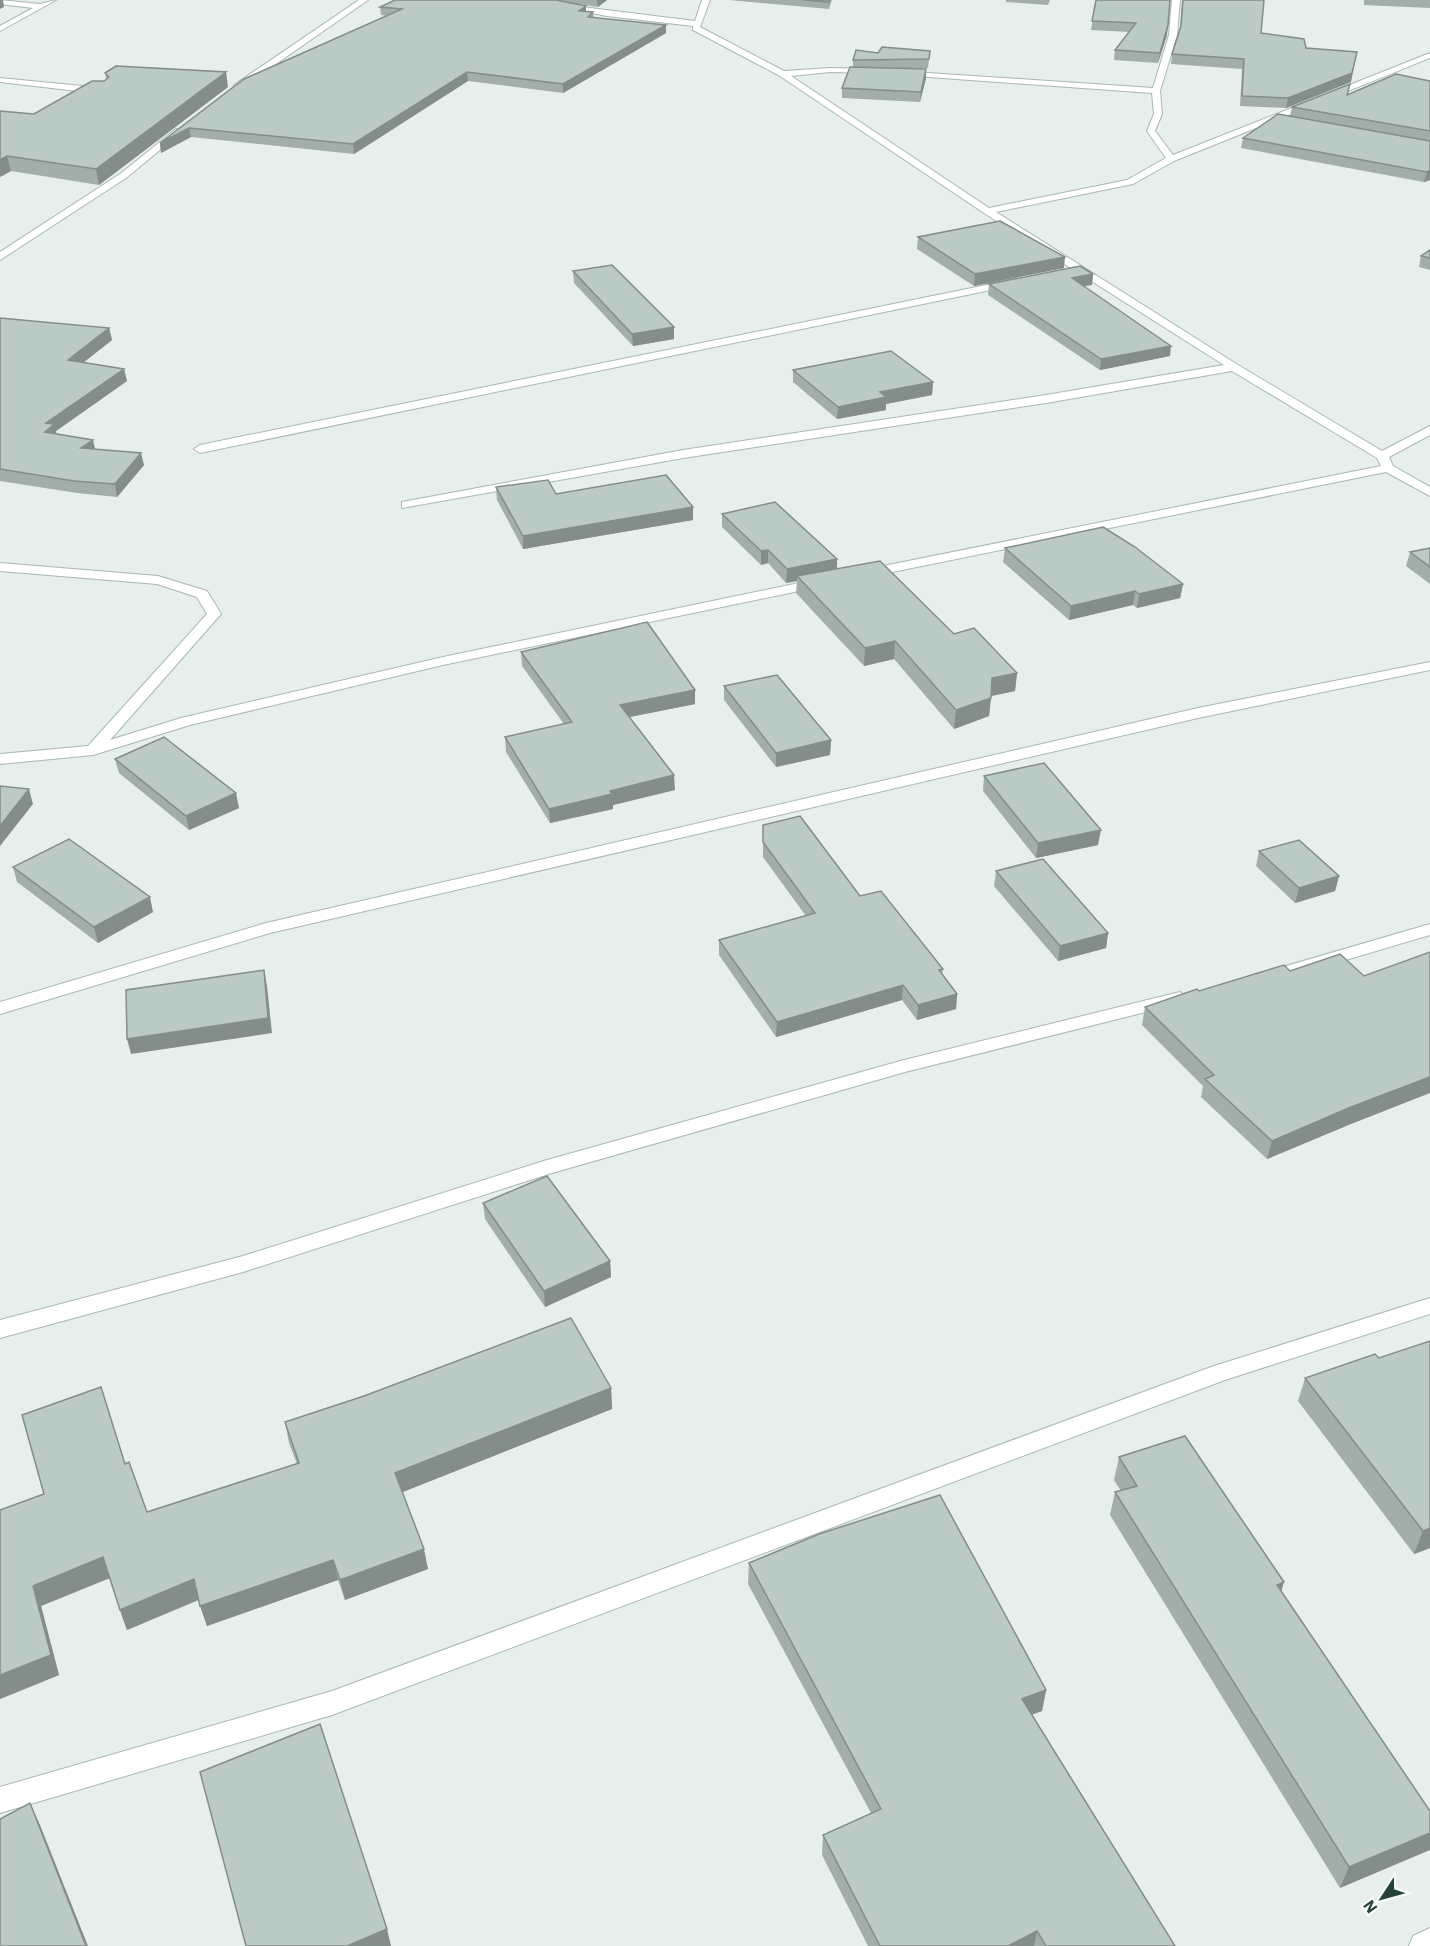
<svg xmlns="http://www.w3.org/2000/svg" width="1430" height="1946" viewBox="0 0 1430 1946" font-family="'IBM Plex Sans',sans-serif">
	<rect width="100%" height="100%" fill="#e6efeb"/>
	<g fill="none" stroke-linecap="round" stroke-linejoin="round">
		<g stroke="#a8b8b2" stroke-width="2">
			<path id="service" d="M0,78L103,88L107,91L103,94L0,82Z"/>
		</g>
		<g stroke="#a8b8b2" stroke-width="2">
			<g id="minor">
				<path d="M0,0L40,4L56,0L0,31V26L33,8L0,4Z"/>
				<path d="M359,0H368L240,89H234V85Z"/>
				<path d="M526,0L695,21L702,0H710L700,27L784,71L830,68L877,69L874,73L830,72L791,76L989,208L1127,180L1166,158L1147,131L1154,114L1152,93L901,75L898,71L1153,88L1169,35L1172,0H1180L1177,35L1160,91L1162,114L1155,131L1173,155L1430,53V58L1174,161L1133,184L996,212L1238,365L1382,451L1430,426V435L1389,457L1393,466L1430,487V496L1386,472L863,578L856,574L863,570L1381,466L1377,458L1232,371L1046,403L683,458L402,508V502L407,501L683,450L1046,395L1224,365L984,213L780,76L693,30V26L607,16Z"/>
				<path d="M176,129L183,131L126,178L0,260V252L120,174Z"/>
				<path d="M1011,280L1015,281V285L200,453L194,449L200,445Z"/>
				<path d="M0,563L158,576L207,591L221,614L110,740L181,718L443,657L818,579L825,583L818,587L443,665L190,725L93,755L0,764V754L88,746L207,614L197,597L157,584L0,571Z"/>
				<path d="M1430,662V670L1198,718L270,933L0,1014V1002L266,923L1198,708Z"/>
				<path d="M1430,924V935L1268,983L1259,977L1262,973Z"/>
				<path d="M1180,992L1189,998L1186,1002L905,1072L552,1173L243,1272L0,1338V1320L243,1256L547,1160L904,1060Z"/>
				<path d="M1430,1298V1314L1225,1380L332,1715L0,1813V1787L332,1691L1211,1367Z"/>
				<path d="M1430,1928V1946H1409L1413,1936Z"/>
			</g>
		</g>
		<use href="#service" fill="#fff" fill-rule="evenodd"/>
		<use href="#minor" fill="#fff" fill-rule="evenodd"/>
	</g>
	<g fill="#a1aea9">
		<path d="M395,0H607L598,7L579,4L586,12H593L594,18L666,25V33L563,93L468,81L354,154L191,137L161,153L160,143L387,16L381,15L380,7Z"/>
		<path d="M729,0H832L829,9Z"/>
		<path d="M1006,0H1050L1048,5L1006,2Z"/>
		<path d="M1096,0L1167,35L1158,63L1114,60L1115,50L1129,32L1091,30Z"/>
		<path d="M1182,0H1264L1261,33L1306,48L1351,82L1286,108L1240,106L1242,69L1171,64L1172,54L1180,28Z"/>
		<path d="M1364,0H1430V8L1364,5Z"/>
		<path d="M930,51L928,68H904L926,78L920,102L842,98V88L853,67V60L878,53Z"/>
		<path d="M105,73L228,87L99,185L11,171L0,177V111L34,114L104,81L106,79Z"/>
		<path d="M1430,81V180L1424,182L1241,148L1243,138L1290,116L1292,107L1348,94Z"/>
		<path d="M918,237L1064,268L974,286L917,249Z"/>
		<path d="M1430,250V270L1419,267L1421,256Z"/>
		<path d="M573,271L674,339L633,346L574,283Z"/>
		<path d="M1093,274L1092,285L1083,286L1170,356L1100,370L988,295L989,284Z"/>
		<path d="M0,318L109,328L112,340L83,363L124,369L127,381L56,431V434L95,449L144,465L117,497L77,493L0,481Z"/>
		<path d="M793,370L933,382L932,395L886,404V410L837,419L793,382Z"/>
		<path d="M496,487L693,507V520L523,549L497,500Z"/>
		<path d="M722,514L837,569L954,634L1017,673L1015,691L991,696L989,716L954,729L894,659L864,666L796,593L797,581L786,583L768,563L761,565L722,527Z"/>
		<path d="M1005,548L1183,584L1180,598L1137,608L1133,605L1069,620L1003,562Z"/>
		<path d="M1430,548V584L1406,566L1410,552Z"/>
		<path d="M521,652L695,690V704L629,717L675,790L613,805V809L550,823L506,752L505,737L564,724L522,666Z"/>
		<path d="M724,686L831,740L830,755L776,767L724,700Z"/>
		<path d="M115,759L239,808L189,830L119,773Z"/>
		<path d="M984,776L1098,845L1036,858L983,791Z"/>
		<path d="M763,825L860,896L943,969L942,975L957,994L956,1009L917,1020L902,1000L776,1037L719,955V940L806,916L763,857Z"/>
		<path d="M1259,851L1339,876L1335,891L1295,903L1256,866Z"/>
		<path d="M13,867L153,912L98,943L17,882Z"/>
		<path d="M996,871L1108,933L1106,948L1058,961L994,886Z"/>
		<path d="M1290,971L1346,1126L1267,1159L1201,1097L1203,1086L1142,1025L1145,1007L1199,991Z"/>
		<path d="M483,1203L610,1261L611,1277L545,1307L485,1219Z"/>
		<path d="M1379,1358L1430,1548L1414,1554L1298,1401L1305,1378Z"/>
		<path d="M611,1388L612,1409L402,1492L428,1569L345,1600L338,1580L207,1626L199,1600L127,1630L109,1578L41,1606L59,1675L0,1699V1510L125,1464L147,1512L297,1464L289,1443L285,1422Z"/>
		<path d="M1119,1457L1281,1592L1430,1811L1340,1888L1110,1515L1115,1492L1121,1491L1114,1480Z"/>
		<path d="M749,1563L1046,1690L1042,1711L1032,1714L1175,1946H868L822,1855L823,1835L871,1813L748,1584Z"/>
	</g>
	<g fill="#838d89">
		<path d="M0,0H3L4,7L0,9Z"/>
		<path d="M597,0H607L598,7Z"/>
		<path d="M586,6V14L579,11Z"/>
		<path d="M666,25V33L563,93V84Z"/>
		<path d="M1168,25L1167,35L1158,63L1160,53Z"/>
		<path d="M1357,52L1351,82L1286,108L1288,98Z"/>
		<path d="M926,69V78L920,102L921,92Z"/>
		<path d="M226,72L228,87L99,185L96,169Z"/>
		<path d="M467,72L468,81L354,154L353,144Z"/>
		<path d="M189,128L191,137L161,153L160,143Z"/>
		<path d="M7,156L11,171L0,177V160Z"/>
		<path d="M1430,170V180L1424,182L1427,172Z"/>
		<path d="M1065,257L1064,268L974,286L975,274Z"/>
		<path d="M1093,274L1092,285L1070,288L1072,278Z"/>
		<path d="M674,327V339L633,346L632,334Z"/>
		<path d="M109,328L112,340L71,372L68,360Z"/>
		<path d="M1171,346L1170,356L1100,370L1101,359Z"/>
		<path d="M124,369L127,381L56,431L57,437L45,432L46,423Z"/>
		<path d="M933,382L932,395L886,404V410L837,419L838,407L880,392Z"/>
		<path d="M93,440L96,453L81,448Z"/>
		<path d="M141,453L144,465L117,497L115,484Z"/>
		<path d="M693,507V520L523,549V536Z"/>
		<path d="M768,550V563L761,565V551Z"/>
		<path d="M837,559V573L797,576V581L786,583L787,569Z"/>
		<path d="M1183,584L1180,598L1137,608L1139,594Z"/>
		<path d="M1135,591L1133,605L1069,620L1071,606Z"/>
		<path d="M895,641L894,659L864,666L865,648Z"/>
		<path d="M1017,673L1015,691L991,696L992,678Z"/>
		<path d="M695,690V704L620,719V705Z"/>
		<path d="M991,698L989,716L954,729L956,710Z"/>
		<path d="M831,740L830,755L776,767V753Z"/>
		<path d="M674,775L675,790L613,805V809L550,823L549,809L610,791Z"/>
		<path d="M29,789L33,804L0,846V826Z"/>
		<path d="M236,793L239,808L189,830L186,816Z"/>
		<path d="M1101,830L1098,845L1036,858L1038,843Z"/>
		<path d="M1339,876L1335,891L1295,903L1299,888Z"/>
		<path d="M150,897L153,912L98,943L94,927Z"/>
		<path d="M1108,933L1106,948L1058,961L1060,946Z"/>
		<path d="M264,970L267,986L272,1033L131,1054L127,1039Z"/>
		<path d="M903,985L902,1000L776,1037L777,1022Z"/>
		<path d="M957,994L956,1009L917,1020L918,1005Z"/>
		<path d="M1430,1077V1093L1346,1126L1267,1159L1272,1141L1351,1107Z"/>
		<path d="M610,1261L611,1277L545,1307L544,1291Z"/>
		<path d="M611,1388L612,1409L398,1494L395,1473Z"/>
		<path d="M1430,1528V1548L1414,1554L1423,1531Z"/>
		<path d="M424,1549L428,1569L345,1600L340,1580Z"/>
		<path d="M103,1557L110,1578L41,1606L59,1675L0,1699V1675L33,1586Z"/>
		<path d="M333,1560L338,1580L207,1626L200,1606Z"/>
		<path d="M194,1579L200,1599L127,1630L120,1610Z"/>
		<path d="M1284,1582L1277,1605V1585Z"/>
		<path d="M1046,1690L1042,1711L1018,1720L1022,1699Z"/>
		<path d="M30,1803L40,1825L88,1946H86Z"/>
		<path d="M1430,1833V1850L1340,1888L1349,1867Z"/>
		<path d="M387,1929L391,1946H347Z"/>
		<path d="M1037,1931L1034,1946H1008Z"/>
	</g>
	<g fill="#bbcac4" stroke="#838d89" stroke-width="1.5">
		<path d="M395,0H556L586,6L579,11L593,12L588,17L666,25L563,84L467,72L353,144L189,128L160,143L244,79L402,9L380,7Z"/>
		<path d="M803,0H830L829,2Z"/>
		<path d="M1096,0H1170L1168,25L1160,53L1115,50L1136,23L1092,21Z"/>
		<path d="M1183,0H1264L1261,33L1304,39L1306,48L1357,52L1352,73L1288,98L1242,96L1244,59L1172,54L1181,26Z"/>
		<path d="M882,47L930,51L929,59L853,60L856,50L878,53Z"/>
		<path d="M116,66L226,72L96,169L7,156L0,160V111L34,114L92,81H104L109,77L105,73Z"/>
		<path d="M850,67L926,69L921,92L842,88Z"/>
		<path d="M1396,74L1430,81V131L1292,107L1350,84L1347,95Z"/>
		<path d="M1278,114L1430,141V170L1427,172L1243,138Z"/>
		<path d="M1000,221L1065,257L975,274L918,237Z"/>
		<path d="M1430,250V258L1421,256Z"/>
		<path d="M612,265L674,327L632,334L573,271Z"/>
		<path d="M1080,266L1093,274L1072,278L1171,346L1101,359L989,284Z"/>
		<path d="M0,318L109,328L68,360L124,369L46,423L54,424L45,432L93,440L81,448L141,453L115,484L74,481L0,469Z"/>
		<path d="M891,351L933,382L880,392L886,397L838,407L793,370Z"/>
		<path d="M666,475L693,507L523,536L496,487L548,480L556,494Z"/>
		<path d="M775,502L837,559L787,569L768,550L761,551L722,514Z"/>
		<path d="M1103,527L1135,547L1183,584L1139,594L1135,591L1071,606L1005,548Z"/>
		<path d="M1430,548V567L1410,552Z"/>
		<path d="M880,561L954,634L974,628L1017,673L992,678L991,698L956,710L895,641L865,648L797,576Z"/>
		<path d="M647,622L695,690L620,705L674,775L610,791L612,794L549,809L505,737L572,722L521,652Z"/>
		<path d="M777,675L831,740L776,753L724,686Z"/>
		<path d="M164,737L236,793L186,816L115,759Z"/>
		<path d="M1044,763L1101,830L1038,843L984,776Z"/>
		<path d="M0,786L29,789L0,826Z"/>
		<path d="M800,816L860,896L881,891L943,969L939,970L957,994L918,1005L903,985L777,1022L719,940L815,913L763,842V825Z"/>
		<path d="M69,839L150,897L94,927L13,867Z"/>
		<path d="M1299,840L1339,876L1299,888L1259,851Z"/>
		<path d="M1043,859L1108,933L1060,946L996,871Z"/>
		<path d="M1430,952V1077L1351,1107L1272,1141L1205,1079L1214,1075L1145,1007L1197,989L1199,991L1284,965L1290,971L1340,954L1364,976Z"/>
		<path d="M264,970L268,1018L127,1039L126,990Z"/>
		<path d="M547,1176L610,1261L544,1291L483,1203Z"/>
		<path d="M571,1318L611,1388L395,1473L424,1549L340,1580L333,1560L200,1606L194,1579L120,1610L103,1557L33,1586L51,1655L0,1675V1510L44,1494L22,1415L101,1387L125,1464L129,1462L147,1512L299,1463L285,1422L364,1396Z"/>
		<path d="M1430,1341V1528L1423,1531L1305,1378L1375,1354L1379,1358Z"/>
		<path d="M1185,1436L1284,1582L1277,1585L1430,1811V1833L1349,1867L1115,1492L1137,1486L1119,1457Z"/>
		<path d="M940,1495L1046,1690L1022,1699L1175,1946H1046L1037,1931L1008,1946H880L823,1835L881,1809L749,1563L819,1534Z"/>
		<path d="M320,1724L387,1929L347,1946H246L200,1772Z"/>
		<path d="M30,1803L86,1946H0V1819Z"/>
	</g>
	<g transform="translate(1382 1898) rotate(234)" stroke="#f7fbf9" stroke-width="4.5" paint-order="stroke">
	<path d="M0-4.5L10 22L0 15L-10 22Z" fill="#24423a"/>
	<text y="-9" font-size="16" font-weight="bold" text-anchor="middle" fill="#24423a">N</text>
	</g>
</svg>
